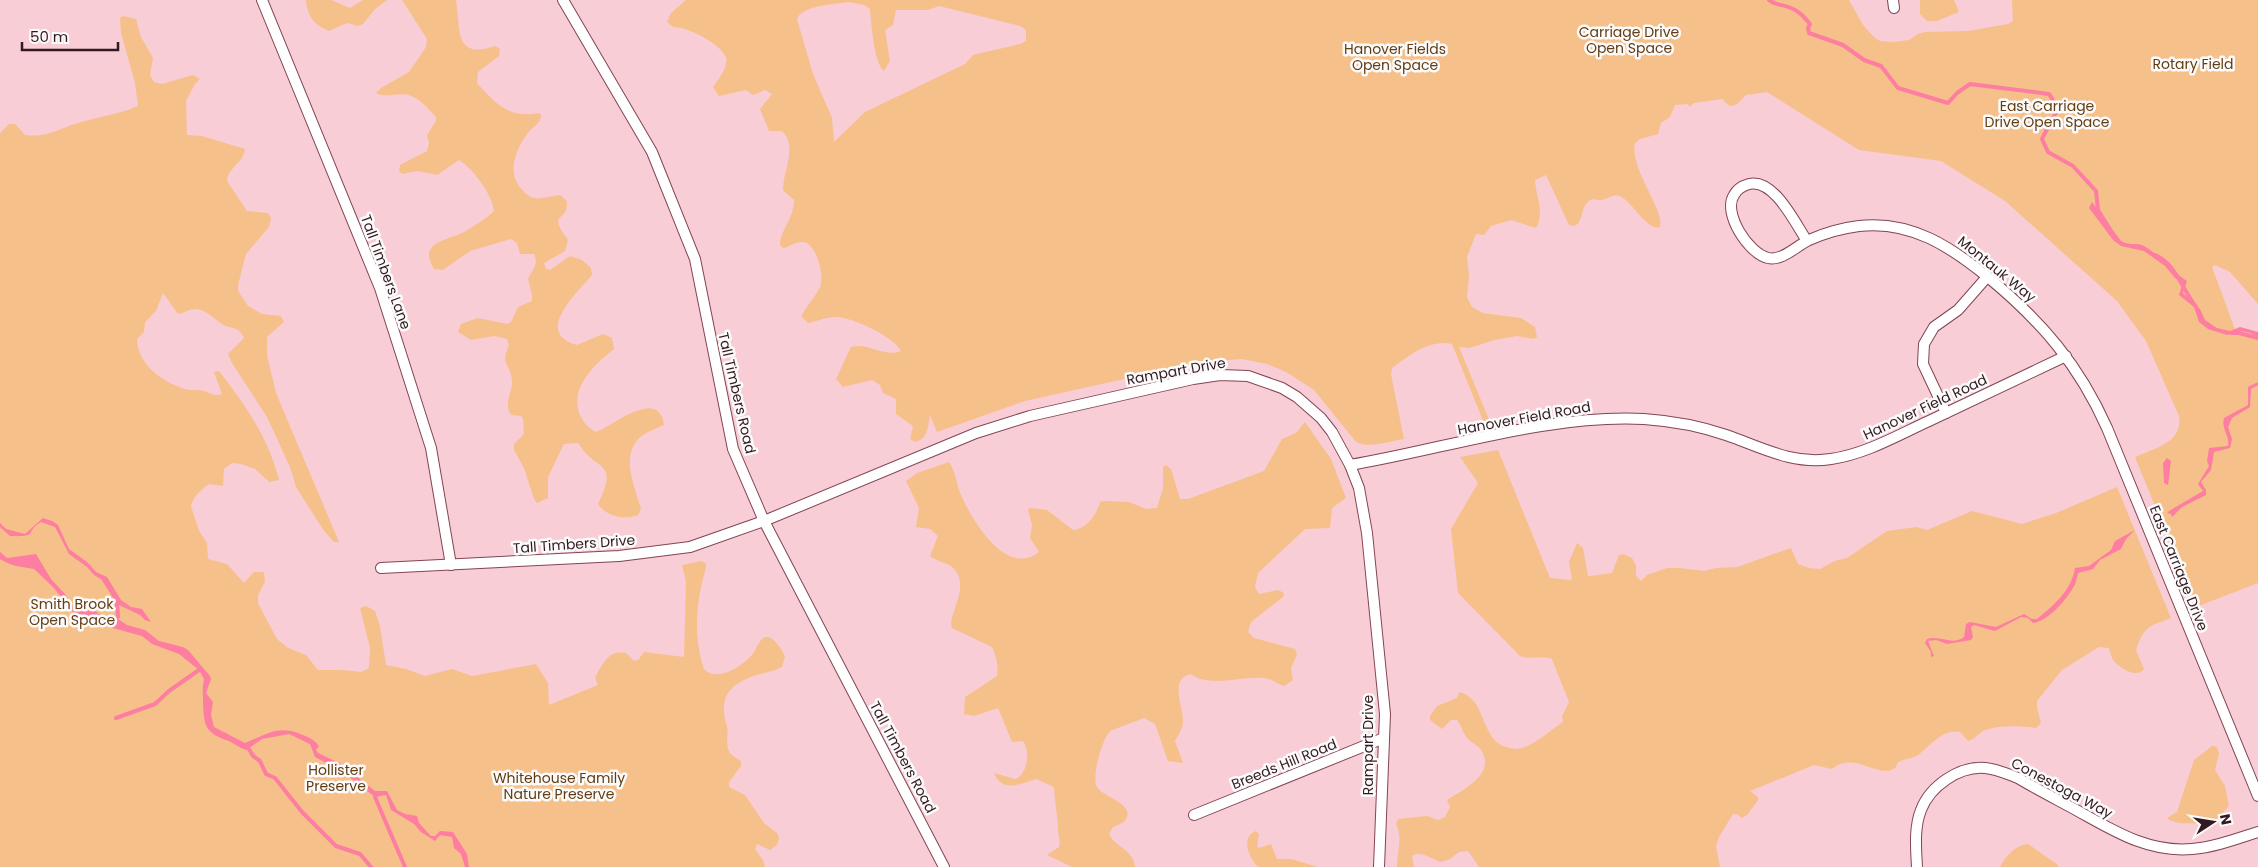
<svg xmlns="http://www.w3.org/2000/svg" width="2258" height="867" viewBox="0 0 2258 867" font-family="Poppins,sans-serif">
	<rect width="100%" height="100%" fill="#f8cdd6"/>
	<g fill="#f6c08b" fill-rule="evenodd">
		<path d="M306,0H331L350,8L363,0H387L375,9L363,24L358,26L347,23L329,31C314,25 307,16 306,0Z"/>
		<path d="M402,0H456C461,29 453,60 495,46L500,49L499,56L478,72L477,83C495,103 509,119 539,113L541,115C542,122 533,127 528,133C517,147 507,170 519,186C533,205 540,197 560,195L567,201C568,224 546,210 568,240L565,251L544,263L546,269L550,270L570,256L582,260L591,268L592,275C579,291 532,333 577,345L603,334L612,338L614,349C594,365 569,388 580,415C584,423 588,428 596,432C612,427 659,386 664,425C657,428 649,431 643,435C618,453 635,487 641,509L638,515C624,520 607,517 598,504C619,459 598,474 578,443L564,444L548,477V498L537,503L534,499L524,468L514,450V444L524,434L523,419L521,416L511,415C503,403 513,393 512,380C510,363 500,365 509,345L507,339L494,336L471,340L458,332L461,324L478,318L507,324L511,322L518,307L532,301V295L528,279C532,270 539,265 534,254H520L517,243L511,239L470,251L443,270L434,269C417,241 448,241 464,232C474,226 486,219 494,211C492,194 474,170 459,160L437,175L418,171L402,174L399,171L400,165L427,151L429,143L427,135L436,121V117C429,110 421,99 411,96C400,91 386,99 376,93L381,88L409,72L426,47L427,39Z"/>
		<path d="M686,0H1849L1863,25L1875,38L1880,41L1894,42L1909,40L1918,34L1925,32L1968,31L2008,24L2013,21L2012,0H2258V304L2230,272L2215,265L2212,267L2236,332L2250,333L2258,337V382L2256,383L2258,385V583L2196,607L2135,457C2155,448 2183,443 2179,416L2146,341L2117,301L2005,201L1941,161L1859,150L1767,92L1746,95L1737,104L1732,106L1728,105L1722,99L1694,103L1689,107L1688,104L1675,105L1670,117L1661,123L1658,134L1640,139L1635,143C1629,168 1665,210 1660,227C1647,232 1630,198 1619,196C1612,194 1607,200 1601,200C1595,200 1592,197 1587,203C1582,208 1582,218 1578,224L1573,226L1569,225L1546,175L1535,180C1536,197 1545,212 1536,228L1511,220L1491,226L1484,235L1476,234L1467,257L1469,276L1467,297L1472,307L1483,313L1521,318L1535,327L1537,337L1534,339L1517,336L1495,340L1469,348L1459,347L1490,422L1484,423L1452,344C1429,339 1409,356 1392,368L1391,374L1404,439C1389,441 1370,449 1356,442L1314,390L1286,372L1267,364L1242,359L1201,362L1025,401L937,432L930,415C928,427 928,439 915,442L910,439L913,426L896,414V399L883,393L880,385L872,380L843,387L836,379L851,347C868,342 885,358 901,351C894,337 852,317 836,317C827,317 817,321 808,323L801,316C807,306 815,297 820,287C825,276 816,240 801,242C795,242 789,247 783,248L780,245C780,230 794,219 794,200L783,190C783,171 798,146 782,131H769L760,109L772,94L765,90L753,95L746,90L719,96L713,87C718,80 728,68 726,58C722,44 686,26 673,27L667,22L671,13ZM849,2L864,5L870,9C871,22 874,64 884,71L890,61L885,30L893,25L896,10H928L939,6L1020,26L1026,30V41L1020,44L973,55L965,64L865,112L834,142L832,118L813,74L797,19C802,5 837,4 849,2Z"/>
		<path d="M1920,0H1954L1959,12L1937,21H1927L1920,14Z"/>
		<path d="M123,16L136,19L141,37L153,58L150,75L154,82L162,84L193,75L200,79L195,84L186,101L187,135L202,136L245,149C244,162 228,168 227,181L247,211L268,213L271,218L269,227L246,254L238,285V291L248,306L262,314L281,316L284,322L267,337V355L276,393L339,542H334L324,531L296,487L290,467L267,417L232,363L228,354L244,338C238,325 232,330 222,324C214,319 205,308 194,309C188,310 184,313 178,314L163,293L156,311L145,322L144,332L137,339C138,365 161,381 185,389C191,391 198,389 204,391C211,393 214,397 222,394L214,372L219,371C245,404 269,439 279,480L269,482L255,469L241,464L232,463L224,469L223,486L209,484C203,488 192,498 191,506L199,531L207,543L208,559L227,564L244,583L254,572H264L265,582L258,595V603L277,639L288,648L306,655L318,670H342L361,672L369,668L370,648L360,608L366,606L375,611L380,626L386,665L406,669L425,676L452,669L472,676L536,664L548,683L549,705L598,685L595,678C601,666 609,648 626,653L634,661L638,660L644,652L684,657L686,582L682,565L702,561L706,564V568C696,601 693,636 704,669C717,683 742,666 752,655C756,650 760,637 766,637C774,636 782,650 785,656L782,667C775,671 768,672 760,674C733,682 718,694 726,723C730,733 724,743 730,753C733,757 738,758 741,762V766L729,782V787L745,795L764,823L778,834L779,838L777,845L770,850L757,844L755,849L763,860L765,867H0V133L9,124H15L25,135C48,138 57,129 78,123C97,117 120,114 138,106L135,83L121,33L120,18Z"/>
		<path d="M1305,422L1331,459L1346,498L1332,508L1330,528L1305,529L1258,573L1255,587L1259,594L1278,590L1284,593L1283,597L1251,622L1248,632L1254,638L1295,649L1297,655L1291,668L1293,680L1284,686C1276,684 1272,678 1263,678C1242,676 1208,688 1191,674C1168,679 1184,707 1183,723C1182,730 1178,735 1175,741L1183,763L1168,761L1155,724L1144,718L1110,731C1102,739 1091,778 1097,787C1103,798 1139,804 1124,822L1113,827L1109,834C1115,847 1134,850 1135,867H1072L1047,855L1059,847C1061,840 1057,834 1058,826L1054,789L1052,786L1036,779C1020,784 1002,793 994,773L1015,779C1027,776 1031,751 1023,741L1012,742L998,708L974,716L964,714L965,697L997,676C999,667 996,655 992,647L952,628C946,615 974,585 951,566C945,562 936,561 930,556L938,536L930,529L916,527L919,508L906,481L917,473L949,462C956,472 956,483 961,495C972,520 1006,578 1039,552L1030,538L1032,525L1028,510L1030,508L1047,510L1073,530C1087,529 1097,514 1100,502L1104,501L1129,502L1146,509L1157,508L1163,488V467L1166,465L1171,469L1180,499H1188L1264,471L1282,439L1296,433Z"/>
		<path d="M1498,450L1550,578L1572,580L1569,562L1577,543L1583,548L1588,576H1590L1612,573L1619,555L1623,554L1632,558L1636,566V576L1641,581L1647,575L1667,568H1680L1704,571L1716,568L1737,567L1791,548L1798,564L1809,568L1820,569L1835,561L1847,558L1887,531L1916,527L1927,530L1972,511L2022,524L2056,513L2117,487L2171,618C2148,627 2145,625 2136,650L2144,669C2137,679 2119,668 2113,660C2111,656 2110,652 2109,648L2099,647L2062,670L2037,701V708L2041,723L2036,728C2020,726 2001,725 1985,730C1978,733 1976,739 1968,741L1960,732C1943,728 1930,746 1918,755C1912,759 1905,758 1899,762C1895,765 1898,765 1895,768C1878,780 1855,750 1832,769L1814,765L1750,791L1758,797V800L1747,815L1742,818L1737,814H1733L1719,837L1716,846L1720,867H1479L1468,851L1459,852L1450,859L1441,862C1431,859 1421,850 1412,856L1414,867H1397C1397,852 1403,838 1396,824L1398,819L1427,816L1438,820L1445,817L1450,807L1447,800C1462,790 1497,774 1481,750C1478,745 1473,744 1469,740C1463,735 1462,726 1457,720H1451L1442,729L1430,720V716L1437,706L1457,698L1459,692C1487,698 1480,740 1506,747C1512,749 1519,750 1525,747C1538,742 1551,730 1563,722L1562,716L1569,702L1552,659C1540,655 1528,660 1520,656L1458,593L1451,529L1478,483L1460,457Z"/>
		<path d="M2212,746L2217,747L2219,754L2215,770L2225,786L2229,806L2209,827C2197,819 2179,828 2167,818L2177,812L2194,760Z"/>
		<path d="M1256,831L1259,834L1257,846L1259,848L1271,844L1277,859H1291L1318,867H1258C1249,858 1240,837 1256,831Z"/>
		<path d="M2028,844L2058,865V867H2000C2005,856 2016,845 2028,844Z"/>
	</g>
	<g fill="#fd7ea0">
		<path d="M2092,202L2121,241C2129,246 2137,242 2144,246C2161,256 2171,271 2187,281L2183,293L2200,309L2205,320L2217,328L2230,331L2240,327L2258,332V337L2250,333L2240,331L2227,335L2208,329L2199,322L2194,307L2179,295L2183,282L2175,278L2165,266L2144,251L2121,246L2113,240L2089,208Z"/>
		<path d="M2258,382V385L2251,389L2250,407L2232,418L2228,427L2232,439L2230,448L2214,452L2211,470L2201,482L2206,490V495L2182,507L2172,517L2171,514L2167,513L2169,511L2203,491L2198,484L2209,466L2207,461L2209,448L2228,446C2230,436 2221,429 2224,418L2248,405V387Z"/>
		<path d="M2167,458L2171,461L2168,485L2164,483L2163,463Z"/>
		<path d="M43,518L52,521L58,525L69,549L87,562L96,572L107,577L121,600L131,607L142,609L151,622L145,620L140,615L117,604L101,579L94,575L87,567L69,554L55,527L41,522C24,532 40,537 10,536L0,527V523L6,529L25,534Z"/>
		<path d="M2135,530L2126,539L2121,549L2100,560L2093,569L2078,573C2077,577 2076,584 2073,588C2065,601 2048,621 2033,623L2028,618L2021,617L1995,631L1974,625L1971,627L1973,637L1971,640L1947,644L1936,640L1928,641L1934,656L1931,657V652L1925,643L1927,639C1940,635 1953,646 1964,637L1966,624L1970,622L1996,627L2024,614L2032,619H2037C2055,604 2071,591 2075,568L2089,566L2111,550L2115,541Z"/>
		<path d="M0,552L7,558L36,554L51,579L65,594L75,609L81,611L94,610L109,622L115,617L127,625L145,630L159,641L183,647L188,650L210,676L211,679L206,693L213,702L211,715L214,727L245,743C268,734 278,724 303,735C310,738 315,740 319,746L316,750L318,753L341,764L375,791H387L397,810L405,814L417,816L419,823L431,836H435L440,831L453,832L467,854L469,867H465L461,854L454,848L452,837L440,835L435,841L421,832L414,824L391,810L386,795L375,797L343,772L315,757L310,744L289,734L262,739L246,750C240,748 235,744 229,741C205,733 204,726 203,703C203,694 202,689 204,679L199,670L179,654L152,644L142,636L109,627L92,617L75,614L53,587L34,569C22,567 10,566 0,559Z"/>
	</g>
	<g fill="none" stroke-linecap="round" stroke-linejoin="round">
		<g stroke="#fd7ea0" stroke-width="4">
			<path d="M1769,0C1776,6 1783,4 1791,8C1799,11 1804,17 1810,24L1808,28L1809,33L1843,45L1864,60L1881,66L1898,88L1948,103L1957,93L1970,84L2049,94C2064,114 2050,120 2042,139L2048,152L2073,166L2096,191L2098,210L2111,231"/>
			<path d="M2155,255C2175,263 2183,290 2196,307"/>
			<path d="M2231,333H2239L2258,338"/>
			<path d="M117,604L118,617"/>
			<path d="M116,718L155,704L169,691L199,670"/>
			<path d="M249,749L253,756L260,761L266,774L275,778L302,812L336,846L360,854L371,867"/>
			<path d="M375,797L405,867"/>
		</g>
		<g stroke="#814554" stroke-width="12">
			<g id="street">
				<path d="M262,0L380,288L431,448L451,565"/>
				<path d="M563,0L652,152L695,259L733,449L764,521L944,867"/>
				<path d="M1893,0L1894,8"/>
				<path d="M1807,241C1795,223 1774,178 1749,184C1742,186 1737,189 1734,195C1722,213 1749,254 1768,258C1783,261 1796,246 1809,240C1825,233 1842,228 1859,226C1911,220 1951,247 1989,278C2042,322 2079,365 2107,428L2258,796"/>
				<path d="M1946,413L1923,364L1924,344L1934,327L1958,310L1987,277"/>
				<path d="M1350,465C1445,449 1548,414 1644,419C1672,421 1700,426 1726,435C1761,447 1792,465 1831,459C1866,454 1898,435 1929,421C1975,399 2021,377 2066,356"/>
				<path d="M381,568L619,556L690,547L764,521L976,433L1030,416L1193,379L1220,375L1248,376L1282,388L1297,397L1321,418L1332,432L1350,465L1359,488L1367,533L1385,714L1379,867"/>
				<path d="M1194,815L1384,738"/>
				<path d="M1917,867C1916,849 1914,827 1921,810C1930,786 1959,766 1985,768C1997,769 2007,774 2018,778C2038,790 2058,800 2078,811C2114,831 2149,853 2192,849C2215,847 2236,839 2258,832"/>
			</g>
		</g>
		<use href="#street" stroke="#fff" stroke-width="10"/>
	</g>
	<g text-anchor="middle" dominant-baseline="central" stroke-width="5" stroke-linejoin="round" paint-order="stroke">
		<g font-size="14" fill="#623d14" stroke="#fbfbfb">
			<text x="1629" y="32">Carriage Drive<tspan x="1629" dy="16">Open Space</tspan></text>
			<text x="1395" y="49">Hanover Fields<tspan x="1395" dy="16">Open Space</tspan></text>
			<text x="2193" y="64">Rotary Field</text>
			<text x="2047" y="106">East Carriage<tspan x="2047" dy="16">Drive Open Space</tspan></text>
			<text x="72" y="604">Smith Brook<tspan x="72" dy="16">Open Space</tspan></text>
			<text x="336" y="770">Hollister<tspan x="336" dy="16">Preserve</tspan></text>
			<text x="559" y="778">Whitehouse Family<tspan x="559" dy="16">Nature Preserve</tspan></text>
		</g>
		<g font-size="14" fill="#331a20" stroke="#fbfbfb">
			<text transform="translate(1997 269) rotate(39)">Montauk Way</text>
			<text transform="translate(386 272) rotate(70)">Tall Timbers Lane</text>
			<text transform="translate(1176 371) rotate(-10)">Rampart Drive</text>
			<text transform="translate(737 393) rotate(77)">Tall Timbers Road</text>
			<text transform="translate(1925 407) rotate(-25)">Hanover Field Road</text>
			<text transform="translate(1524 418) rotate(-10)">Hanover Field Road</text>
			<text transform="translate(574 544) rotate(-4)">Tall Timbers Drive</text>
			<text transform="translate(2179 568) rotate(68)">East Carriage Drive</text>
			<text transform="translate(1368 745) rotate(-90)">Rampart Drive</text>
			<text transform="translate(903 757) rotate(62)">Tall Timbers Road</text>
			<text transform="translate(1284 764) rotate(-22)">Breeds Hill Road</text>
			<text transform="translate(2062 788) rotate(28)">Conestoga Way</text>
		</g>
	</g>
	<g transform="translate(2213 822) rotate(78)" stroke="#fbfbfb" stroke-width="4" paint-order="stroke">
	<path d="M0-4L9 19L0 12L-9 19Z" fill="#331a20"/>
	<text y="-8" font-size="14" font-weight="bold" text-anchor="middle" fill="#331a20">N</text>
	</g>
	<path d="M22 42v8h96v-8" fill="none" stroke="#331a20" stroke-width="2.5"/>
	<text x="30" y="42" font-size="15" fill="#331a20" stroke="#fbfbfb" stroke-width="4" paint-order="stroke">50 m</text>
</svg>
